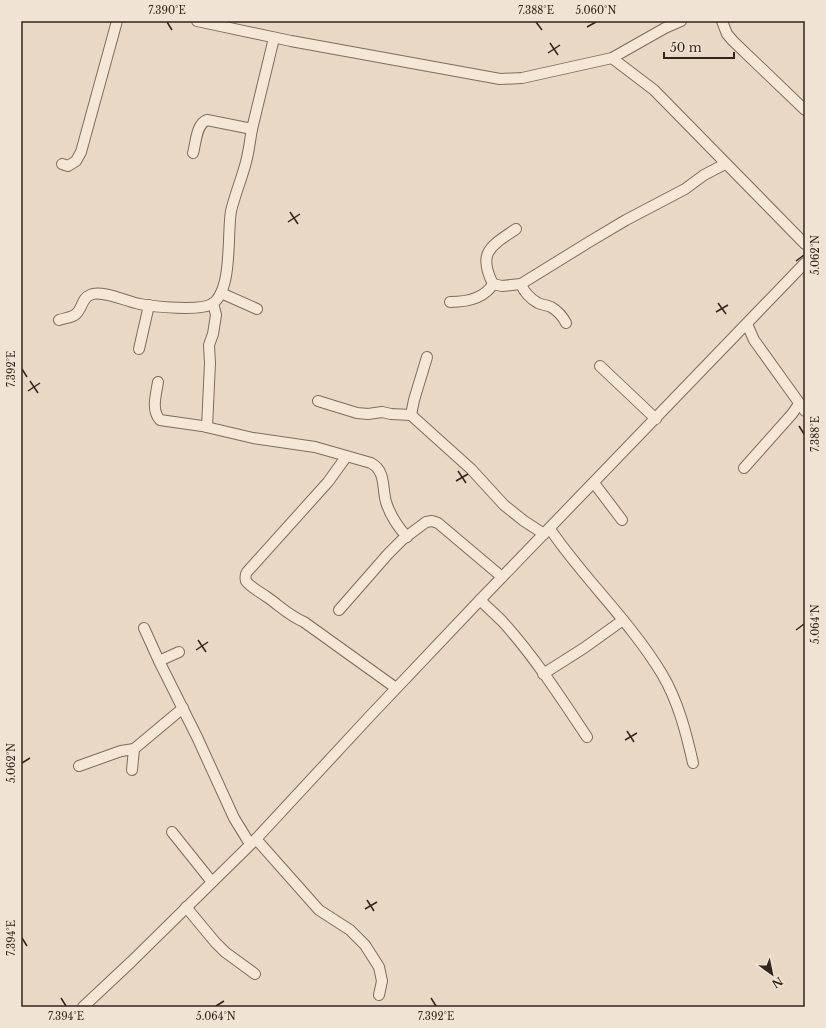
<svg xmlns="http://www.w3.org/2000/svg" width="826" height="1028" viewBox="0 0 826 1028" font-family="'Libre Baskerville',serif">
	<rect width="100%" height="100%" fill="#e8d8c4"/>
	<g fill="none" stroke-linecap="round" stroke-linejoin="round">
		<g stroke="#806b5d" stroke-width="12">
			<g id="street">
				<path d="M197,21L291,41L500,79L522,78L612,58L654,90L805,244"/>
				<path d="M722,21L727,34L733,41L805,110"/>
				<path d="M612,58L665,28L681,21"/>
				<path d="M193,153C196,143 196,124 207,120L252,129L274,38"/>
				<path d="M62,164L68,166L76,161L81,152L117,21"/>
				<path d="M493,284L502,286L521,284L589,242L626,220L685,189L704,175L725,164"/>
				<path d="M493,284C477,252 491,246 516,229"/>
				<path d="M521,284C524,292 531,299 538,303C542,305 547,305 551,307C558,311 563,317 566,323"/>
				<path d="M221,293L257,309"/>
				<path d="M450,302C466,302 484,299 493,284"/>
				<path d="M59,320C65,318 71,318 76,314C82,309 82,298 90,295C101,289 128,302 140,304C154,307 201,311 212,304C233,291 227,233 231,211C235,194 242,178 246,162C249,151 250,140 252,129"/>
				<path d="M747,324L754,340L805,411"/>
				<path d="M139,349L149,305"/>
				<path d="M600,366L656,419"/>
				<path d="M158,382C156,395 151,410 160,420L202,426L253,438L315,447L371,463C386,471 382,488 386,502C390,515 398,527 407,537"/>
				<path d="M318,401L357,413L368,414L382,412L391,414L411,415L471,469L504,505L524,521L544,534"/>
				<path d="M411,415L414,400L427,357"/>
				<path d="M207,427L210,363L209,345L213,334L216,315L213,303"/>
				<path d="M346,457L328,482L247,572C245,575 245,577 246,581C250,587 260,592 267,597C280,606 288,615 304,622L396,688"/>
				<path d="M744,468L792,414L799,404"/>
				<path d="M594,483L622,520"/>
				<path d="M550,529C584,579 630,621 662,674C678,701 686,732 693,763"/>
				<path d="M480,600C487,607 495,614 502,621C534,656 561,698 587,737"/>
				<path d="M339,610L388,554L402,540L426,522L432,521L438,523L502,577"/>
				<path d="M144,628L159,661L197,737L234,818L250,844"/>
				<path d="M159,661L179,652"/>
				<path d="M543,674L584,648L623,620"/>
				<path d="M79,766L121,751L134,749L183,708"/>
				<path d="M132,770L134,749"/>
				<path d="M172,832L212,882"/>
				<path d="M256,839L319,910L350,930L365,945L379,967L382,981L379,995"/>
				<path d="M186,907L215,942L225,952L255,974"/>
				<path d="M83,1007L131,962L256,839L370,716L480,600L805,263"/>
			</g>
		</g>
		<use href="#street" stroke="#f4e7d6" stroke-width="10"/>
	</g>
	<path fill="none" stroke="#32251f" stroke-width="1.5" d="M167,22L172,30M536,22L542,30M587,27L596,22M550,43L558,55M548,53L560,45M290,212L298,224M288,222L300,214M796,261L804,255M718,303L726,314M716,312L728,305M22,369L27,377M30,381L38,393M28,391L40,383M799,426L804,434M458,471L466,483M456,481L468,474M796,630L804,624M198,640L206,652M196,650L208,642M627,731L634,742M625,740L637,733M22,763L30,758M367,900L374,911M365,909L377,902M22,938L27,946M61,998L66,1006M431,998L436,1006M216,1006L224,1001"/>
	<rect width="826" height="1028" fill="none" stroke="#f0e3d3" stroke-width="44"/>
	<g transform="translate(772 974) rotate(147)" stroke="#f0e3d3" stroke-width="3" paint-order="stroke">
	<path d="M0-3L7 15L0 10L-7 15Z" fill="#32251f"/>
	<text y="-6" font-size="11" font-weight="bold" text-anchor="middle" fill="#32251f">N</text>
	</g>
	<path d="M664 52v6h70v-6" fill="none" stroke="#32251f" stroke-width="2"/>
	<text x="670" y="52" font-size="12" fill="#32251f" stroke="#f0e3d3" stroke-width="3" paint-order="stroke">50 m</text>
	<rect x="22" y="22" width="782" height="984" fill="none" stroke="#32251f" stroke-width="1.5"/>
	<g font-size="10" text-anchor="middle" fill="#32251f">
		<text x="167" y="14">7.390°E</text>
		<text x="536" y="14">7.388°E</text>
		<text x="596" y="14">5.060°N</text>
		<text transform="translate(815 255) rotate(-90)" y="4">5.062°N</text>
		<text transform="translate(11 369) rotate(-90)" y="4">7.392°E</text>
		<text transform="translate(815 434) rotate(-90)" y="4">7.388°E</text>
		<text transform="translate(815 624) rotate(-90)" y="4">5.064°N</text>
		<text transform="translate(11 763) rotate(-90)" y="4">5.062°N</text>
		<text transform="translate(11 938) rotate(-90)" y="4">7.394°E</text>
		<text x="66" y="1020">7.394°E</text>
		<text x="216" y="1020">5.064°N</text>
		<text x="436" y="1020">7.392°E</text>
	</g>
</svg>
